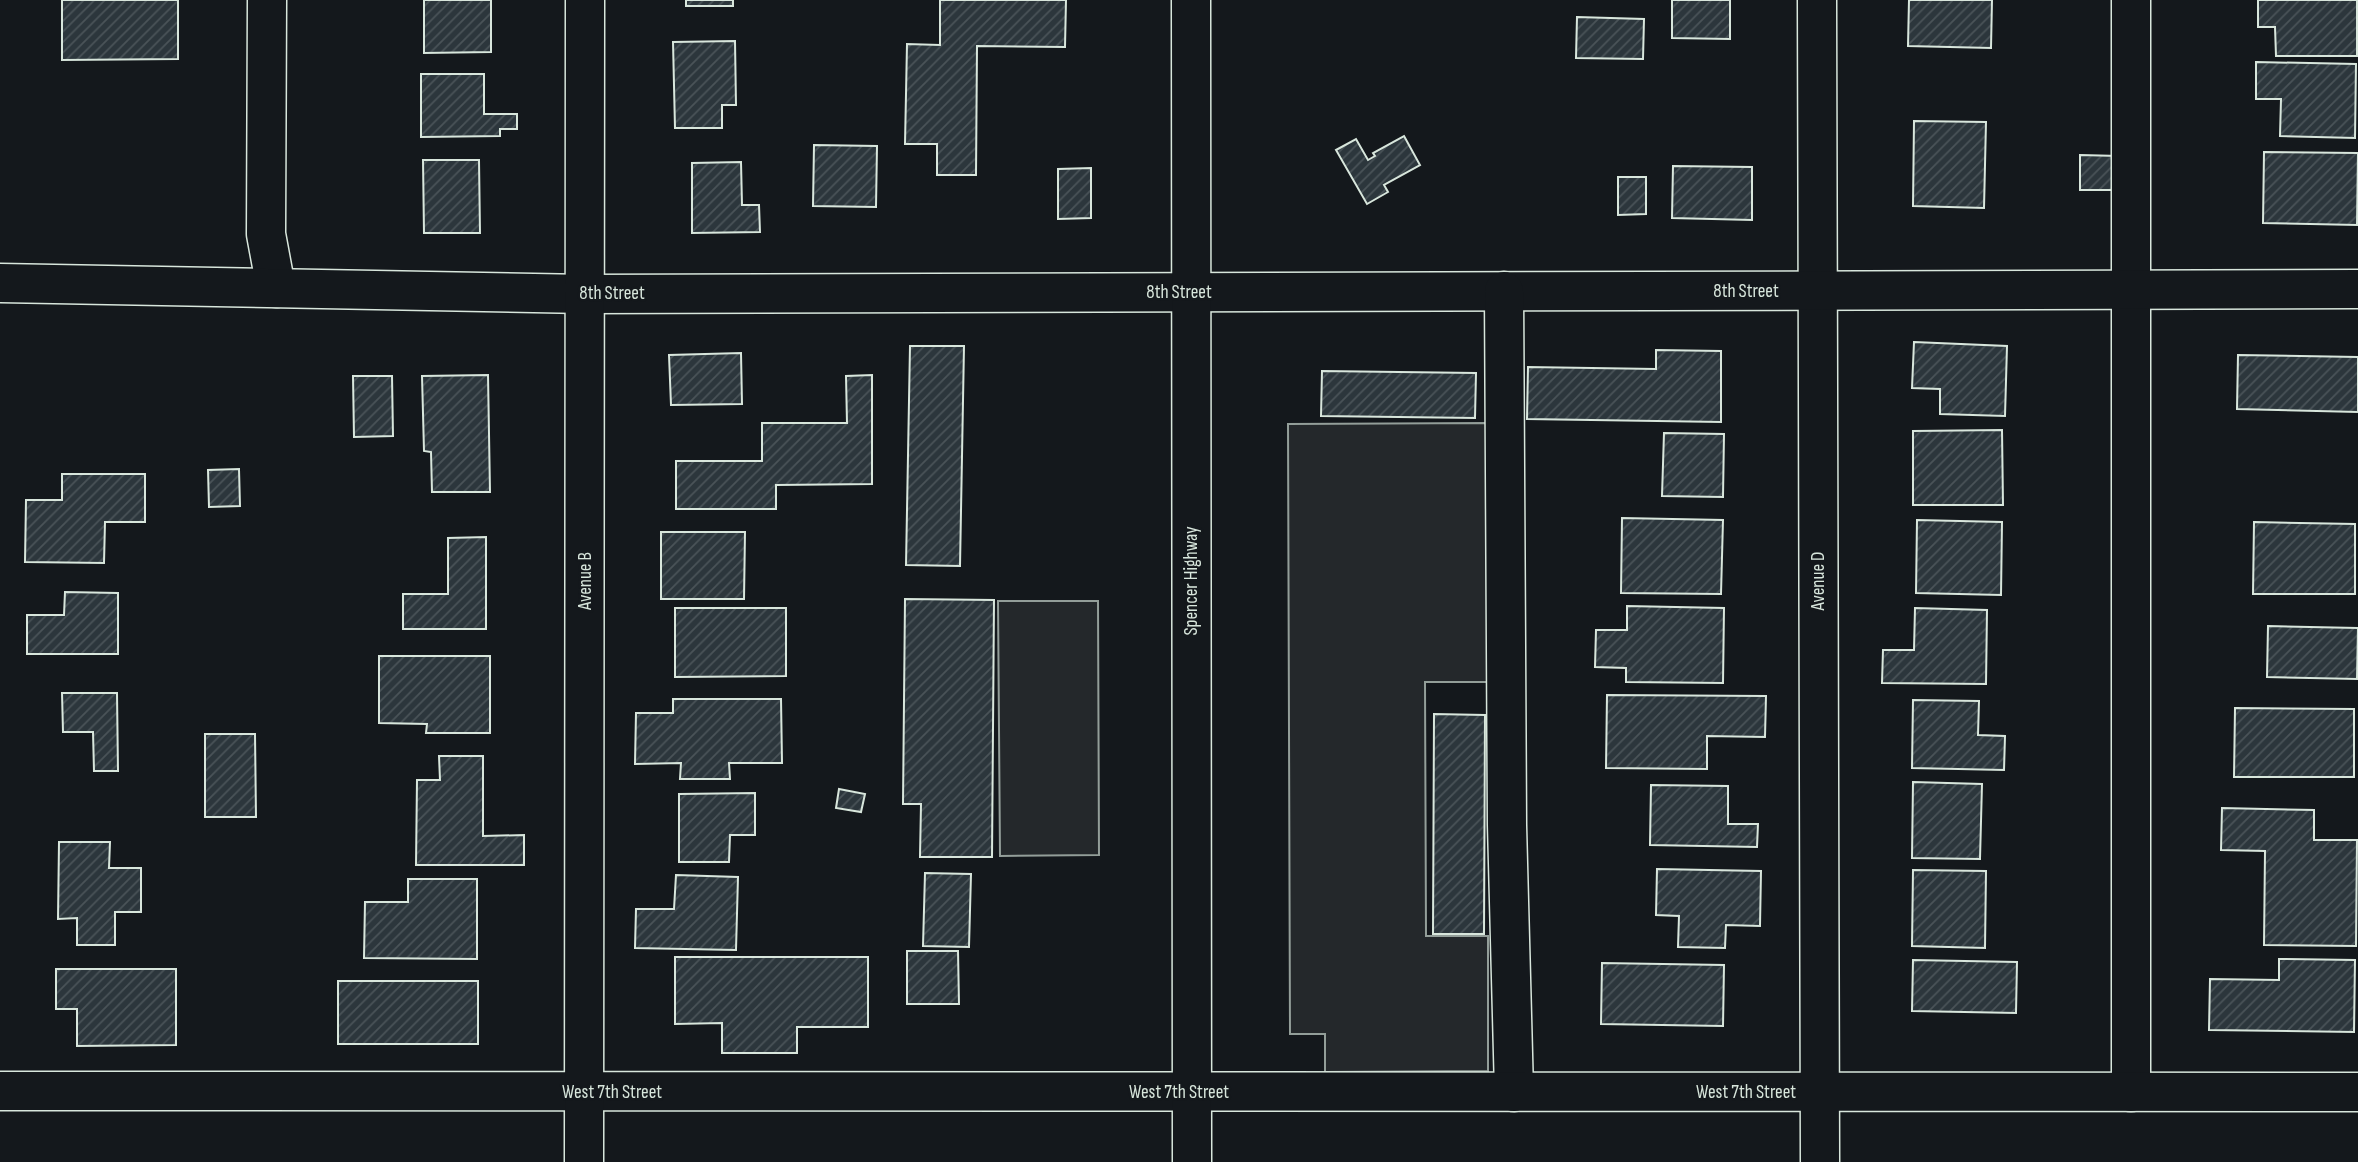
<svg xmlns="http://www.w3.org/2000/svg" width="2358" height="1162" viewBox="0 0 2358 1162" font-family="'Sofia Sans Condensed',sans-serif">
	<defs>
		<pattern id="building-hatch" width="6" height="6" patternUnits="userSpaceOnUse" patternTransform="scale(1.75)"><rect width="6" height="6" fill="#2c363c"/><path d="M-1 1l2-2M0 6l6-6M5 7l2-2" fill="none" stroke="#4a5358"/></pattern>
	</defs>
	<rect width="100%" height="100%" fill="#14181c"/>
	<g fill="#24282b" stroke="#939e99" stroke-width="2">
		<path d="M1487,423L1488,682H1425L1426,936H1488V1071L1325,1072V1034H1290L1288,424Z"/>
		<path d="M998,601H1098L1099,855L1000,856Z"/>
	</g>
	<g fill="url(#building-hatch)" stroke="#d8e6dc" stroke-width="2">
		<path d="M62,0H178V59L62,60Z"/>
		<path d="M424,0H491V52L424,53Z"/>
		<rect x="686" y="0" width="47" height="6"/>
		<path d="M940,0H1066L1065,47L977,46L976,175H937V144H905L907,44L940,45Z"/>
		<path d="M1672,0H1730V39L1672,38Z"/>
		<path d="M1909,0H1992L1991,48L1908,46Z"/>
		<path d="M2258,0H2357V56H2276L2275,27H2258Z"/>
		<path d="M1577,17L1644,19L1643,59L1576,58Z"/>
		<path d="M735,41L736,105H722V128H675L673,42Z"/>
		<path d="M2256,62L2356,64L2355,138L2280,136L2281,99H2256Z"/>
		<path d="M421,74H484V114H517V129H500V136L421,137Z"/>
		<path d="M1914,121L1986,122L1984,208L1913,206Z"/>
		<path d="M1404,136L1420,165L1384,185L1388,192L1367,204L1336,150L1356,139L1368,160L1375,156L1373,153Z"/>
		<path d="M814,145L877,146L876,207L813,206Z"/>
		<path d="M2264,152L2358,153L2357,225L2263,223Z"/>
		<path d="M2080,155L2119,156V190H2080Z"/>
		<path d="M423,160H479L480,233H424Z"/>
		<path d="M741,162L742,205H759L760,232L692,233V163Z"/>
		<path d="M1673,166L1752,167V220L1672,218Z"/>
		<path d="M1091,168V218L1058,219V169Z"/>
		<path d="M1618,177H1646V214L1618,215Z"/>
		<path d="M1914,342L2007,346L2005,416L1940,414V389L1912,388Z"/>
		<path d="M910,346H964L960,566L906,565Z"/>
		<path d="M1656,350L1721,351V422L1527,419L1528,367L1656,369Z"/>
		<path d="M741,353L742,404L671,405L669,355Z"/>
		<path d="M2238,355L2358,357V412L2237,409Z"/>
		<path d="M1322,371L1476,373L1475,418L1321,416Z"/>
		<path d="M488,375L490,492H432L431,452L424,451L422,376Z"/>
		<path d="M872,375V484L776,485V509H676V461H762V423H847L846,376Z"/>
		<path d="M353,376H392L393,436L354,437Z"/>
		<path d="M2002,430L2003,505H1913V431Z"/>
		<path d="M1664,433L1724,434L1723,497L1662,496Z"/>
		<path d="M239,469L240,506L209,507L208,470Z"/>
		<path d="M62,474H145V522H105L104,563L25,562L26,500H62Z"/>
		<path d="M1622,518L1723,520L1721,594L1621,593Z"/>
		<path d="M1917,520L2002,522L2001,595L1916,593Z"/>
		<path d="M2254,522L2355,524V594H2253Z"/>
		<path d="M661,532H745L744,599H661Z"/>
		<path d="M486,537V629H403V594H448V538Z"/>
		<path d="M65,592L118,593V654H27V615H64Z"/>
		<path d="M905,599L994,600L992,857H920L921,804H903Z"/>
		<path d="M1627,606L1724,608L1723,683L1626,682V668L1595,667L1596,630H1627Z"/>
		<path d="M675,608H786V676L675,677Z"/>
		<path d="M1915,608L1987,610L1986,684L1882,683L1883,650H1914Z"/>
		<path d="M2268,626L2358,628L2357,679L2267,677Z"/>
		<path d="M379,656H490V733H426L427,724L379,723Z"/>
		<path d="M62,693H117L118,771H94L93,732H63Z"/>
		<path d="M1607,695L1766,696L1765,737L1707,736V769L1606,768Z"/>
		<path d="M673,699H781L782,763H729L730,779H680L681,763L635,764L636,713H673Z"/>
		<path d="M1913,700L1979,701L1978,735L2005,736L2004,770L1912,768Z"/>
		<path d="M2235,708L2354,709V777H2234Z"/>
		<path d="M1434,714L1485,715L1484,934H1433Z"/>
		<path d="M205,734H255L256,817H205Z"/>
		<path d="M439,756H483V836L524,835V865H416L417,780H440Z"/>
		<path d="M1913,782L1982,784L1980,859L1912,858Z"/>
		<path d="M1651,785L1728,786V824H1758L1757,847L1650,845Z"/>
		<path d="M839,789L865,794L861,812L836,808Z"/>
		<path d="M755,793V835H730L729,862H679V794Z"/>
		<path d="M2222,808L2314,810V840H2357L2356,946L2264,945L2265,851L2221,850Z"/>
		<path d="M59,842H110L109,868H141V912H115V945H77V918L58,919Z"/>
		<path d="M1657,869L1761,871L1760,926L1726,925L1725,948L1678,947L1679,916L1656,915Z"/>
		<path d="M1913,870L1986,871L1985,948L1912,946Z"/>
		<path d="M925,873L971,874L969,947L923,946Z"/>
		<path d="M676,875L738,877L736,950L635,948L636,909H674Z"/>
		<path d="M408,879H477V959L364,958L365,902H408Z"/>
		<path d="M907,951H958L959,1004H907Z"/>
		<path d="M675,957H868V1027H797V1053H722V1023L675,1024Z"/>
		<path d="M2279,959L2355,960L2354,1032L2209,1030L2210,979L2279,980Z"/>
		<path d="M1913,960L2017,962L2016,1013L1912,1011Z"/>
		<path d="M1602,963L1724,965L1723,1026L1601,1024Z"/>
		<path d="M56,969H176V1045L77,1046V1009H56Z"/>
		<rect x="338" y="981" width="140" height="63"/>
	</g>
	<g fill="none" stroke-linecap="round" stroke-linejoin="round">
		<g stroke="#d8e6dc" stroke-width="41">
			<g id="minor">
				<path d="M267,0L266,234L276,288"/>
				<path d="M1817,0L1820,1162"/>
				<path d="M2131,0V1092"/>
				<path d="M0,283L585,294L2358,289"/>
				<path d="M1504,291L1507,825L1514,1092"/>
				<path d="M0,1091L2358,1092"/>
				<path d="M584,1162L585,0"/>
			</g>
		</g>
		<g stroke="#d8e6dc" stroke-width="41">
			<path id="major" d="M1191,0L1192,1162"/>
		</g>
		<use href="#minor" stroke="#14181c" stroke-width="38"/>
		<use href="#major" stroke="#14181c" stroke-width="38"/>
	</g>
	<g text-anchor="middle" dominant-baseline="central" stroke-width="5" stroke-linejoin="round" paint-order="stroke">
		<g font-size="19" fill="#d8e6dc" stroke="#14181c">
			<text x="1746" y="291">8th Street</text>
			<text x="1179" y="292">8th Street</text>
			<text x="612" y="293">8th Street</text>
			<text transform="translate(585 581) rotate(-90)">Avenue B</text>
			<text transform="translate(1191 581) rotate(-90)">Spencer Highway</text>
			<text transform="translate(1818 581) rotate(-90)">Avenue D</text>
			<text x="612" y="1092">West 7th Street</text>
			<text x="1179" y="1092">West 7th Street</text>
			<text x="1746" y="1092">West 7th Street</text>
		</g>
	</g>
</svg>
